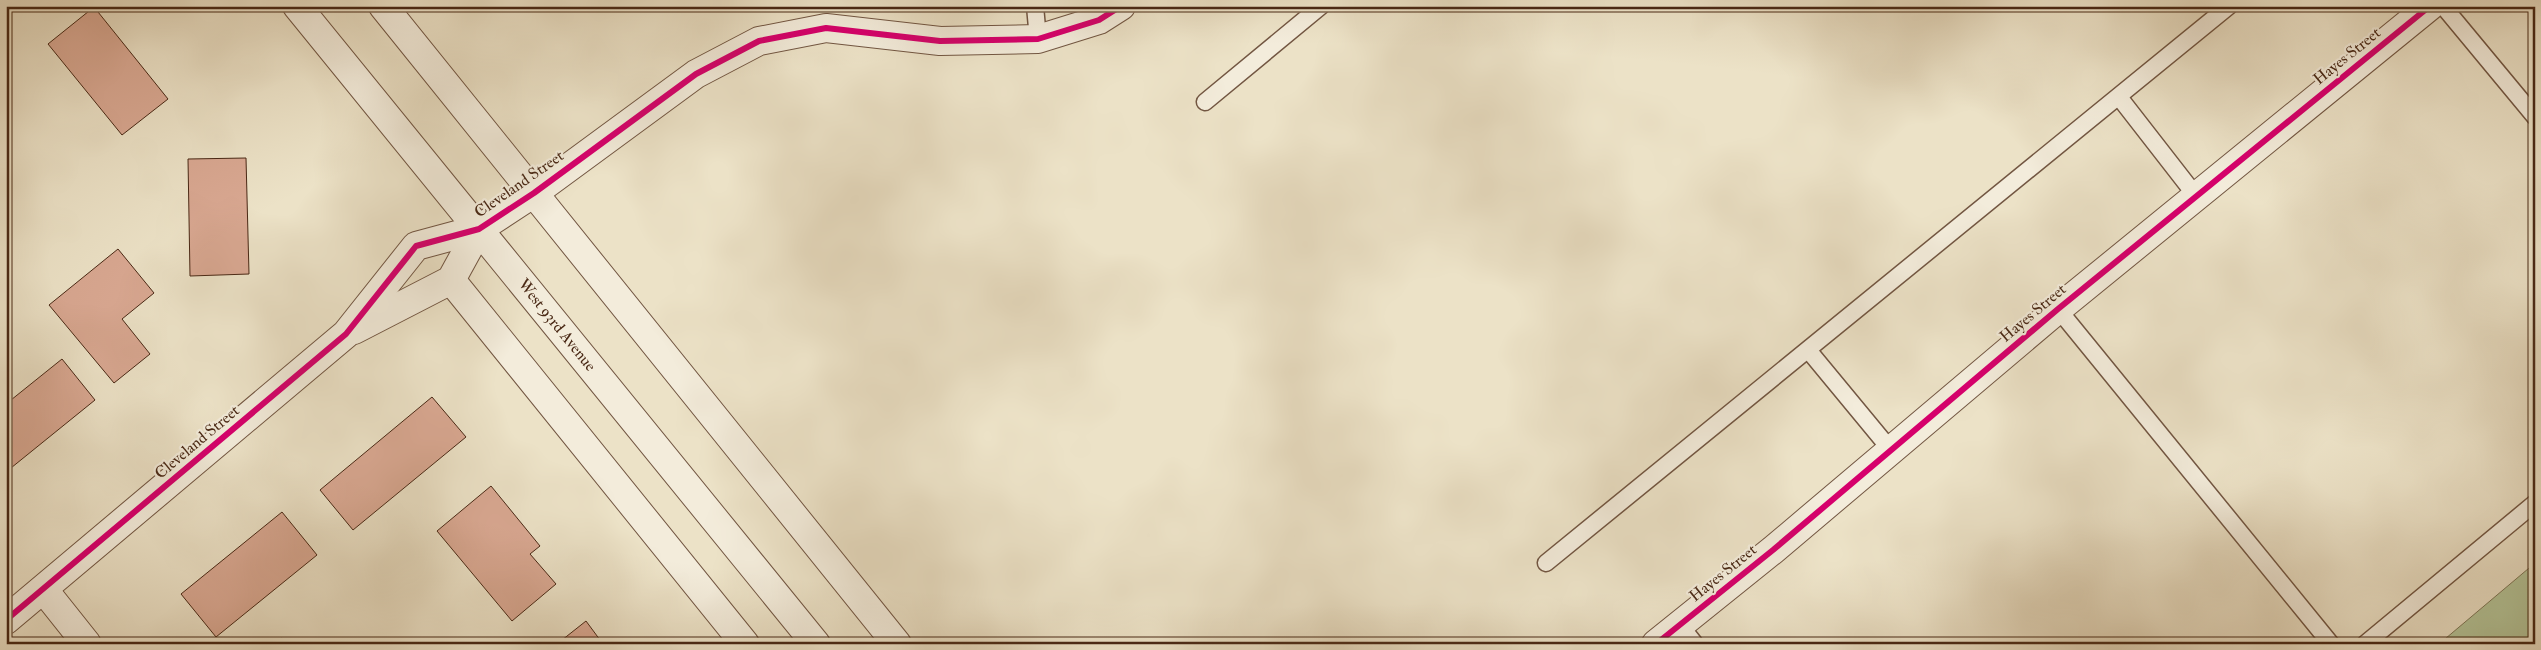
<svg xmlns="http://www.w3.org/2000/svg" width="2541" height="650" viewBox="0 0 2541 650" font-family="'IM FELL Double Pica',serif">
	<rect width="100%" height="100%" fill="#ece2c7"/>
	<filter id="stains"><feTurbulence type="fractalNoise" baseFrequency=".004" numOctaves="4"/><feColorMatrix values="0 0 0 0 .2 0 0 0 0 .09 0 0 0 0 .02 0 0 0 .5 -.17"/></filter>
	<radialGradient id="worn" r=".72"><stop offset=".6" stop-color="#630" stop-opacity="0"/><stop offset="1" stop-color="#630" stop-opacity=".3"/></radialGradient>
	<path fill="#b4c498" stroke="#7e7656" d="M2535,563V644H2439Z"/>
	<g fill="#d9a892" stroke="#492815">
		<path d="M94,7L168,99L122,135L48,44Z"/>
		<path d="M246,158L249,274L190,276L188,159Z"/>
		<path d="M118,249L154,293L122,319L150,354L114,383L49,305Z"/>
		<path d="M62,359L95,400L6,472V404Z"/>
		<path d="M432,397L466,437L353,530L320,490Z"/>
		<path d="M491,486L540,546L530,554L556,584L512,621L437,531Z"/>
		<path d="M282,512L317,555L216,637L181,594Z"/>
		<path d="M586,621L603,644H557Z"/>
		<path d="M282,638L287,644H274Z"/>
	</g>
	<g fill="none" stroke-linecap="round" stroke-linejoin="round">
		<g stroke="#725642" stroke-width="19">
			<g id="service">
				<path d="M1035,6L1038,39"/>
				<path d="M2443,6L2535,117"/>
				<path d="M2119,97L2196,196"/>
				<path d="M1205,102L1321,6"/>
				<path d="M2058,309L2331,644"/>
				<path d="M1809,351L1890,449"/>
				<path d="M1546,563L2229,6"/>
				<path d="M1680,625L1695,644"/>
				<path d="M2365,644L2535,503"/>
			</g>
		</g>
		<g stroke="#725642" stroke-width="30">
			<g id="minor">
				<path d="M451,280L745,644"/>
				<path d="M354,330L451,280L479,229"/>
				<path d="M44,590L87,644"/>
				<path d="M6,620L346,334L416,246L479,229L534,193L696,74L759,41L826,28L940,41L1038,39L1099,20L1121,6"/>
				<path d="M1656,644L1773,550L2058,309L2430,6"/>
			</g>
		</g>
		<g stroke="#725642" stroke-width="30">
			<g id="tertiary">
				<path d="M297,6L816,644"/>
				<path d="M383,6L897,644"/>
			</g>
		</g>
		<use href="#service" stroke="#f3ecdb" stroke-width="16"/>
		<use href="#minor" stroke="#f3ecdb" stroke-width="28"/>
		<use href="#tertiary" stroke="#f3ecdb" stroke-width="28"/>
		<g stroke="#f3ecdb" stroke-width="9">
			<g id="cycleway">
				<path d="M6,620L346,334L416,246L479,229L534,193L696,74L759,41L826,28L940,41L1038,39L1099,20L1121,6"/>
				<path d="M1656,644L1773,550L2058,309L2430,6"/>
			</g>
		</g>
		<use href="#cycleway" stroke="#d6006c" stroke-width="6"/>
	</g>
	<g text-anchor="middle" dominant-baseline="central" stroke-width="4.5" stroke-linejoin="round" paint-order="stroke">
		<g font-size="16" fill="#492815" stroke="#f3ecdb">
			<text transform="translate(2347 56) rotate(-39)">Hayes Street</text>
			<text transform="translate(519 184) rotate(-35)">Cleveland Street</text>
			<text transform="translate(2033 313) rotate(-40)">Hayes Street</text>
			<text transform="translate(557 325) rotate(51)">West 93rd Avenue</text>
			<text transform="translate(197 442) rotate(-40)">Cleveland Street</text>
			<text transform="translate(1723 573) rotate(-39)">Hayes Street</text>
		</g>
	</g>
	<rect width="2541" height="650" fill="none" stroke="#ece2c7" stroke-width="25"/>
	<rect x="8" y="8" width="2526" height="635" fill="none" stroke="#492815" stroke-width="2.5"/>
	<rect x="12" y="12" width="2516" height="625" fill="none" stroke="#492815"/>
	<rect width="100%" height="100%" filter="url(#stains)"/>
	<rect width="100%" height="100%" fill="url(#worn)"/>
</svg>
